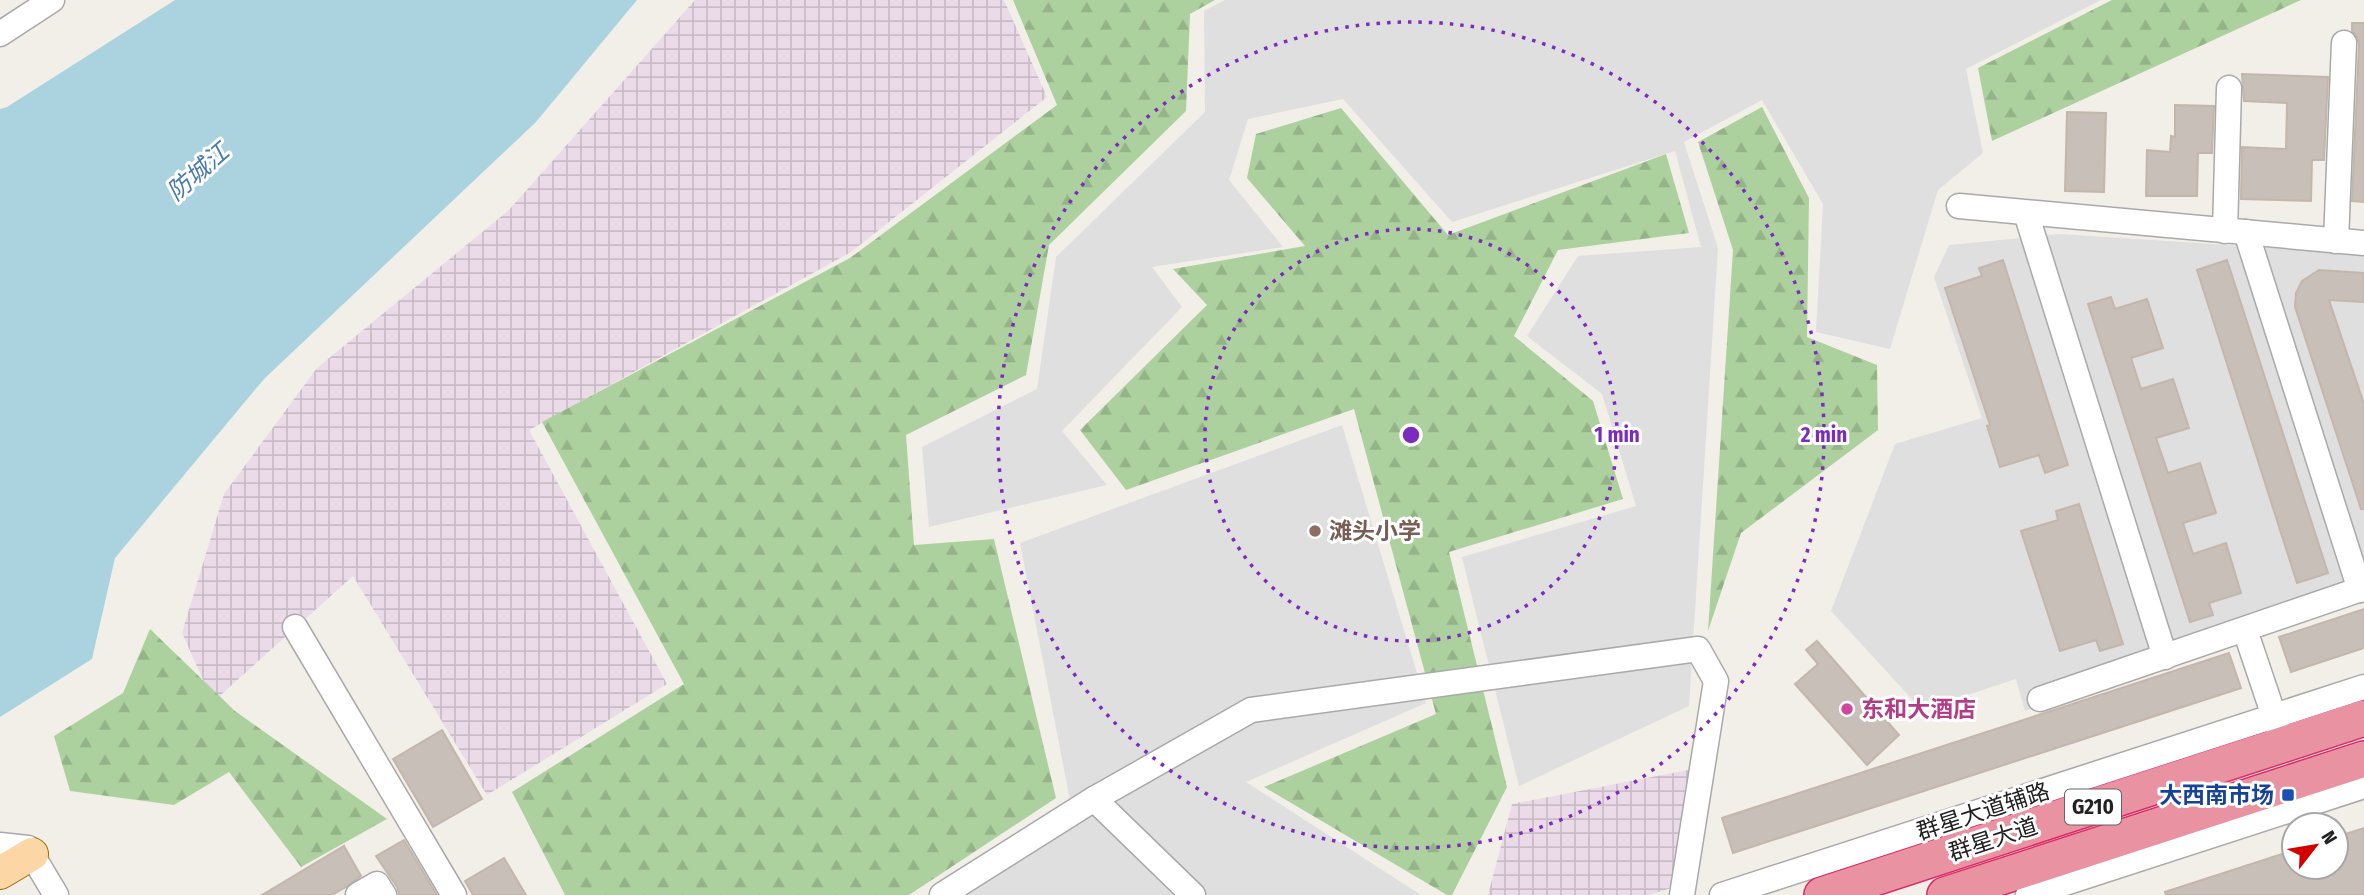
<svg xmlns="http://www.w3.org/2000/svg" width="2364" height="895" viewBox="0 0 2364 895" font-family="'Fira Sans Condensed','Noto Sans SC',sans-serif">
	<defs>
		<pattern id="industrial-grid" width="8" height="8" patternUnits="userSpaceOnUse" patternTransform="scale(1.75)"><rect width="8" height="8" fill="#ebdbe8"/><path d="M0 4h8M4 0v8" fill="none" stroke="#c9bcc7"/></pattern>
		<pattern id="forest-firs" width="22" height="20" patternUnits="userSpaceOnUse" patternTransform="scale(1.75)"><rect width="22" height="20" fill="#add19e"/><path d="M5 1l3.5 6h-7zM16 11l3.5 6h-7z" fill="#95b388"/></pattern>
	</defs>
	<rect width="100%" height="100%" fill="#f2efe9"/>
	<g fill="#e0dfdf">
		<path d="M1225,0H2101L1966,69L1983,153L1938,190L1890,349L1816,332L1823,204L1762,100L1684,142L1718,248L1689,706L1519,786L1462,557L1636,506L1602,394L1527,336L1578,256L1701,247L1675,151L1452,222L1343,99L1248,119L1229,180L1283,247L1152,267L1182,307L1062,431L1107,485L929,527L922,447L1037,389L1056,257L1205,112L1204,11Z"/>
		<path d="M2061,234L2364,254V600L2025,711L2016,679L1922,710L1831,611L1895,444L1982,418L1934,277L1949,245Z"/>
		<path d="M1342,425L1426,703L1246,782L1421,895H962L1071,805L1020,543Z"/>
	</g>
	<g fill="url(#industrial-grid)">
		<path d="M695,0H1004L1047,97L851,252L529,430L667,684L487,795L353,576L213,702L182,633L224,494L317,368L509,210Z"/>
		<path d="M1688,770L1684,884L1649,895H1488L1512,804Z"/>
	</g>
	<g fill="url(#forest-firs)">
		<path d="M1013,0H1215L1190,14L1186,111L1049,245L1026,375L906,435L914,545L994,539L1056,798L909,895H565L512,792L684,684L542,422L850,258L1057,105Z"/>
		<path d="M2112,0H2301L1992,141L1978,68Z"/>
		<path d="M1762,107L1809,198L1807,337L1877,365L1878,430L1741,533L1708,631L1733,250L1698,142Z"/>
		<path d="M1341,108L1448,235L1666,154L1689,233L1558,250L1514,336L1593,401L1623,499L1449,552L1507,787L1452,895H1447L1264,787L1436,714L1354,409L1126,490L1080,430L1207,305L1173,269L1305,246L1247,178L1256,134Z"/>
		<path d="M150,629L235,711L387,819L301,867L229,772L174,805L70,791L54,736L123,693Z"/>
	</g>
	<path fill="#aad3df" d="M175,0H637L536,122L264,379L115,558L92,659L0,717V109L7,107Z"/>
	<g fill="#c7bfb8" stroke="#c4b6ab" stroke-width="2">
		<path d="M2352,23H2364V202L2352,201L2359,44L2357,37L2352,31Z"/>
		<path d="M2242,74L2328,77L2324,160H2312L2311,201L2241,199L2242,147L2286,149L2287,103L2244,101Z"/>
		<path d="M2175,105L2214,106L2212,153H2198L2197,196H2146L2147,150L2170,152L2171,136L2175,137Z"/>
		<path d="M2067,112L2106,113L2104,192L2065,191Z"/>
		<path d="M2003,260L2068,465L2045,473L2039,455L2000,467L1987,426L1990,425L1945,288L1982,276L1979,268Z"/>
		<path d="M2227,260L2328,573L2297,583L2197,270Z"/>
		<path d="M2319,270L2364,273V302L2329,300L2364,404V509H2361L2295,307L2296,293L2302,281Z"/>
		<path d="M2111,297L2115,309L2147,299L2163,348L2131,358L2141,389L2173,379L2189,428L2156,438L2168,473L2200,463L2216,513L2183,523L2193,554L2226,543L2241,593L2209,603L2213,615L2190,622L2088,304Z"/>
		<path d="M2079,504L2123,644L2100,651L2096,640L2060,651L2021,531L2058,520L2056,511Z"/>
		<path d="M2364,609V648L2291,672L2279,637Z"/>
		<path d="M1817,641L1899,735L1867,765L1795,684L1818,664L1806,650Z"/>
		<path d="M2229,653L2241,688L1733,853L1722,818Z"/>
		<path d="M442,730L482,799L433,827L393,759Z"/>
		<path d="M2364,828V895H2166L2165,892L2294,850V867H2336V837Z"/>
		<path d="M404,840L437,895H399L397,887L376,856Z"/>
		<path d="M344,846L361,876L346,887L332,895H262Z"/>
		<path d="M504,858L526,895H473L465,881Z"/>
	</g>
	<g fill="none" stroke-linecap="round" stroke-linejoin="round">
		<g stroke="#a9a9a9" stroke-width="27">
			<g id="minor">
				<path d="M0,34L52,0"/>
				<path d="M1959,206L2364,243"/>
				<path d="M2026,213L2165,657"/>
				<path d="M2225,231L2229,88"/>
				<path d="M2246,232L2360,590"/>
				<path d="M2336,241L2344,43"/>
				<path d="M295,627L454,895"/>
				<path d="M2245,630L2279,731"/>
				<path d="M2040,699L2364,588"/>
				<path d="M1094,799L1193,895"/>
				<path d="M0,845L28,848L56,895"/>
				<path d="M358,895L377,884L384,895"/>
				<path d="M942,895L1094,799L1251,710L1698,649L1716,681L1682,895"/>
				<path d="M1722,895L2364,687"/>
				<path d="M2028,895L2364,786"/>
			</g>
		</g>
		<g stroke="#a06b00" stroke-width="34">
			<path id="major" d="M0,873L32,854"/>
		</g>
		<g stroke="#dc2a67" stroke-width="38">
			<g id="highway">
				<path d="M1822,895L2364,718"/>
				<path d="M1945,895L2364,759"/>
			</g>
		</g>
		<use href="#minor" stroke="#fff" stroke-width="24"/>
		<use href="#major" stroke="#fcd6a4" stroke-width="32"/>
		<use href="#highway" stroke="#e892a2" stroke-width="35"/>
	</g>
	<g fill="none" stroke="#7b2cbf" stroke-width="3.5" stroke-dasharray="3.5 7">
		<circle cx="1411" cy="435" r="206"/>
		<circle cx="1411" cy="435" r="413"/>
	</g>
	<circle fill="#8d6e63" stroke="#fff" stroke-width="2.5" cx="1315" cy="531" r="7"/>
	<circle fill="#d1479c" stroke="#fff" stroke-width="2.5" cx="1847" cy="709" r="7"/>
	<rect fill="#1a4fb4" stroke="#fff" stroke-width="2.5" x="2281" y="788" width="14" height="14" rx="3.5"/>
	<g text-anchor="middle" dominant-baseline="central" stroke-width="6" stroke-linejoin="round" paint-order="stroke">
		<rect fill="#fff" stroke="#646464" stroke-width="2" x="2065" y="789.5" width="56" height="35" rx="5"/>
		<g font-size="21" font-weight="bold" fill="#222">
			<text x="2093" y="807">G210</text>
		</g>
		<g font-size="23" font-weight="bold" fill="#785e54" stroke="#fff" text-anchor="start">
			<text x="1329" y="531">滩头小学</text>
		</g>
		<g font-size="23" font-weight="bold" fill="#b23c85" stroke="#fff" text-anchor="start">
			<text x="1861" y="709">东和大酒店</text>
		</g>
		<g font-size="23" font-weight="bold" fill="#164399" stroke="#fff" text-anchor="end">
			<text x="2274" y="795">大西南市场</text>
		</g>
		<g font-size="23" fill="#222" stroke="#fff">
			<text transform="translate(1983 811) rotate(-18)">群星大道辅路</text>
			<text transform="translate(1993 839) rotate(-18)">群星大道</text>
		</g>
		<g font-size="24" font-style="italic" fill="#4a7aab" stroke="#fff">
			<text transform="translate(198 172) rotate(-41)">防城江</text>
		</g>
	</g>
	<circle cx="1411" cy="435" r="10" fill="#7b2cbf" stroke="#fff" stroke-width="3.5"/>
	<g font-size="21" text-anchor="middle" font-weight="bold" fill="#7b2cbf" stroke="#fff" stroke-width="6" stroke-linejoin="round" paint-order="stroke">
		<text x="1617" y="442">1 min</text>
		<text x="1824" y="442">2 min</text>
	</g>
	<g transform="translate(2315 846) rotate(59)"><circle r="33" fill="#ffffff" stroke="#a7a7a7" stroke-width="2"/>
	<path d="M0-5L12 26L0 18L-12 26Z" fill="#d40000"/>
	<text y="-10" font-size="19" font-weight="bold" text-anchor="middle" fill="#222222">N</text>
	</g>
</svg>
